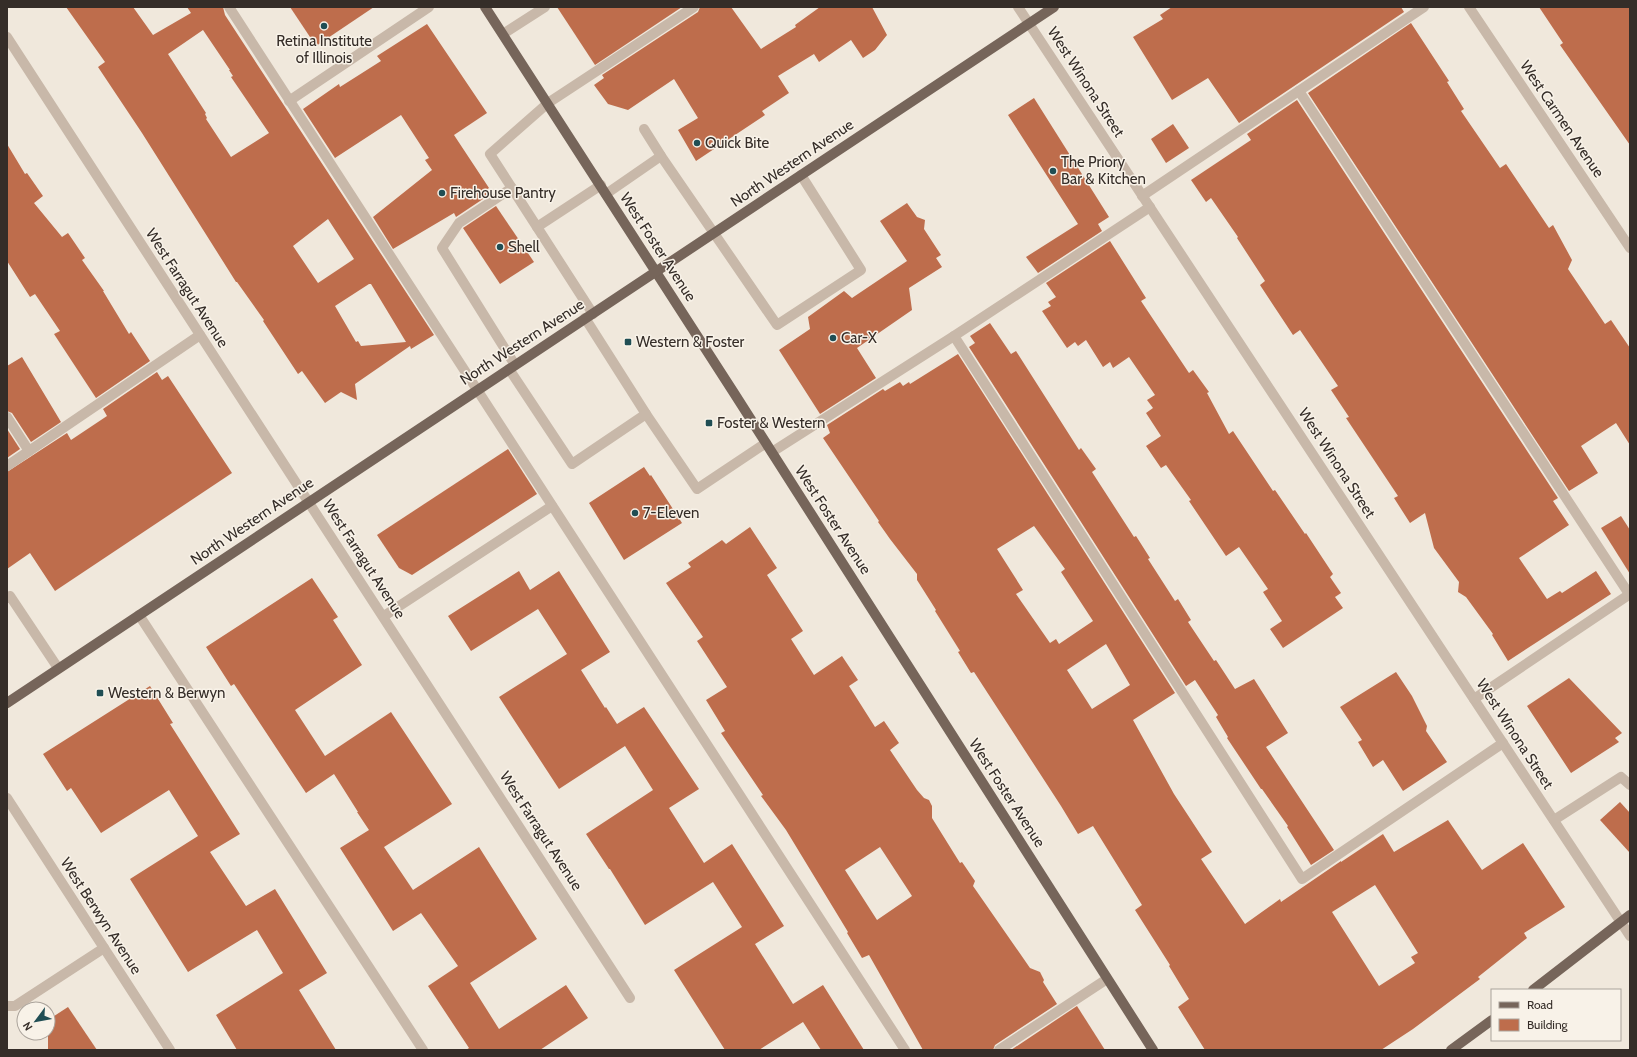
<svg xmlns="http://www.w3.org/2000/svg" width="1637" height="1057" viewBox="0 0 1637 1057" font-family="Cabin,sans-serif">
	<rect width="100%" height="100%" fill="#f0e8dc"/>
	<g fill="#be6d4c" fill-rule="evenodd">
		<path d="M66,7H133L153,35L191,13L187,7H223L225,15L434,335L411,349L410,346L355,384L357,400L341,392L325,403L302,371L298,374L263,321L264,320L237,282H236L142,133L98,67L105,62ZM203,30L230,70H229L233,76L231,77L269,133L231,157L206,119L207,118L205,114L206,113L168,54ZM328,219L354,259L318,283L293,246ZM369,284H371L406,342L361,346L358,341L356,342L335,306Z"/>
		<path d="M290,7H374L316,46Z"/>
		<path d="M557,7H682L595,65Z"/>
		<path d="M700,7H731L761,49L796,27L795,25L820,7H872L887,35L875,50L863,58L851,40L819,62L814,54L778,76L789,93L762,111L765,115L696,161L678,130L698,118L674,79L628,110L608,104L594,85L604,78L602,75L698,12Z"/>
		<path d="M1172,7H1401L1404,12L1239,123L1208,78L1172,100L1133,37L1163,19L1160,15Z"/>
		<path d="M1539,7H1630V145L1560,45L1563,43Z"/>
		<path d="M1411,23L1449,81L1447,82L1464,109L1461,111L1500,168L1506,164L1549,228L1553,225L1572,260L1568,269L1605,324L1611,320L1630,348V445L1616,423L1581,446L1598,473L1569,491L1308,93Z"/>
		<path d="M427,24L487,113L454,135L489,188L486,190L489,195L456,217L454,213L393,249L373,217L432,170L425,160L429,158L401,115L335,158L303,109L339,84L340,87L381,61L377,56Z"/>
		<path d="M1034,98L1109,217L1098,224L1102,231L1038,273L1026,257L1078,224L1008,115Z"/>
		<path d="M1297,100L1558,498L1553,501L1569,525L1519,558L1547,599L1560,591L1562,593L1596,571L1611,594L1508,661L1492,635L1493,634L1466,597L1458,592L1459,582L1434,548L1425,513L1410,523L1394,498L1398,496L1346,418L1349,417L1331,390L1338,386L1300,330L1293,335L1260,285L1265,281L1237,238L1238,237L1211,198L1206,202L1191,180L1251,140L1247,134Z"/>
		<path d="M1173,124L1189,148L1166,163L1151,139Z"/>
		<path d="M7,144L25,174L27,173L43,196L34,203L62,237L68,233L85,258L82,260L104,291H103L129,334L131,332L150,361L96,398L54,334L60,331L35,294L30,297L7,261Z"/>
		<path d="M907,203L917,217L925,220L924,229L941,255L936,258L942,267L909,288L912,310L857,348L876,378L820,414L779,350L810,329L808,317L844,291L852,298L907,261L880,221Z"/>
		<path d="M496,206L534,262L500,284L463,228Z"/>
		<path d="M1110,241L1146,298L1141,301L1189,373L1193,370L1209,392L1207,393L1229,434L1233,431L1273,491L1275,490L1305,534L1306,533L1333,574L1330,577L1341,593L1335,597L1343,608L1283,648L1270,629L1282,621L1263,592L1268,589L1239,547L1226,556L1189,501L1191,500L1166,465L1161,468L1146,446L1161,436L1146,413L1153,408L1147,400L1155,395L1129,357L1113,368L1110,362L1103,367L1086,340L1078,346L1075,342L1067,348L1042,311L1051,306L1048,302L1056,297L1046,283Z"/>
		<path d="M990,323L1011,354L1016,351L1079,450L1081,448L1096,469L1092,472L1134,537L1136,536L1150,558L1148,559L1175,601L1178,599L1191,620L1188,622L1214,661L1216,660L1235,689L1254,679L1288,733L1266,747L1334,850L1311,865L1287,827L1288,826L1262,789H1261L1227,738L1228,737L1216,717L1218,715L1195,680L1186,686L969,347L975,343L970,336Z"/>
		<path d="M958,354L1175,693L1133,720L1174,794L1212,852L1201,859L1245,924L1280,899L1281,902L1341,861V862L1383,834L1394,852L1448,820L1482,870L1523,843L1565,907L1524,933L1527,938L1478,977L1480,979L1413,1029L1381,1050H1205L1178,1007L1189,999L1169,966L1170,965L1135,910L1142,905L1093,826L1078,834L1061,806L998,709L974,672L971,673L958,652L960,651L935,611L936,610L917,580V574L890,539L878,522L879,521L823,438L830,433L827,425L883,389L885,391L900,382L903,386L909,382L910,384ZM1034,526L1065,569L1061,572L1093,621L1059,644L1056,639L1050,643L1016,594L1023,590L997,549ZM1106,644L1130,685L1092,709L1067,670ZM1375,885L1418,953L1411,957L1415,963L1379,986L1332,912Z"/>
		<path d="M22,357L61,422L31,442L12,413L7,411V366Z"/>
		<path d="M157,372L162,380L168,376L232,473L55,591L30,553L7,569V472L67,433L71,440L107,416L103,409Z"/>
		<path d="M7,429L20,449L7,458Z"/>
		<path d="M508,449L537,494L412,575L399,568L377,535Z"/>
		<path d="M644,467L650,476L651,475L682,523L624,560L589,503Z"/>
		<path d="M1621,516L1630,530V574L1601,528Z"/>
		<path d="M750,527L777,568L767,575L803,631L791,639L814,675L842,656L858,680L849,686L875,727L884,721L899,743L890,750L917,790L924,798L929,800L932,806V818L960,863L962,862L975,881L973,886L1030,968L1040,972L1044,980L1043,982L1057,1004L995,1045L993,1050H923L869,955L862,958L847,933L848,932L786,830L761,796L763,795L721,733L725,731L706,700L727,687L697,641L703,637L666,583L691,567L688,563L722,540L726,544ZM880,847L912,896L877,920L845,870Z"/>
		<path d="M519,571L530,590L559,571L610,652L581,670L605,708L606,707L617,724L644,707L699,789L669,808L704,863L732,844L784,926L755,944L793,1004L823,985L864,1050H821L803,1022L759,1050H725L674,970L742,927L713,882L645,925L610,869H609L586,834L653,790L625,746L559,789L499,697L567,654L538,609L471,651L448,616Z"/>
		<path d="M312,578L338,617L333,620L362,665L295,710L325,756L391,712L452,804L384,847L413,890L479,847L537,939L470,983L499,1029L566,985L588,1018L540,1050H466L469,1048L428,986L458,966L421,913L393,931L340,848L369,830L357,812H358L334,774L306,793L234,684L231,686L206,647Z"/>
		<path d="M1396,672L1412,696L1427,726L1426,731L1447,762L1403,791L1383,760L1373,767L1358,742L1362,740L1340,707Z"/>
		<path d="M1569,678L1622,733L1615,738L1619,742L1571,773L1527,706Z"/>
		<path d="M150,686L173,723L170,724L240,834L210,852L246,906L275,889L327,973L299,990L336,1050H237L216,1015L283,973L257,930L188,972L130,879L198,836L169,790L101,833L71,788L67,791L43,754Z"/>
		<path d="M1620,802L1630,813V853L1600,820Z"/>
		<path d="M1077,1006L1105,1050H1011Z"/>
		<path d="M68,1007L97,1050H48V1020Z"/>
	</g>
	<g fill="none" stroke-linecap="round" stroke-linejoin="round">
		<g stroke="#c8b8a9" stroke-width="10">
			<path d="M229,7L905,1050"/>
			<path d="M1018,7L1630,936"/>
			<path d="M1469,7L1630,248"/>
			<path d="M503,34L545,7"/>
			<path d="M7,37L630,998"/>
			<path d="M1299,91L1629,594"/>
			<path d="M289,101L429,7"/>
			<path d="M644,129L661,156L777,325L861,270L801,175"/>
			<path d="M601,185L537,227L490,154L548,103L694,7"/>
			<path d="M512,188L459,223L442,248L515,365"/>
			<path d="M606,194L661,156"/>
			<path d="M1142,196L1424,7"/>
			<path d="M537,227L593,314"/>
			<path d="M585,318L646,414L697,489L766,443"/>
			<path d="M954,336L1302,879L1503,743"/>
			<path d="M509,369L572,464L646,414"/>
			<path d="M7,417L29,451"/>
			<path d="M772,452L954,336L1150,207"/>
			<path d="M7,466L200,335"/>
			<path d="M7,598L10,596L58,668"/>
			<path d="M139,615L423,1050"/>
			<path d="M384,616L552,506"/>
			<path d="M1474,699L1630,594"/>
			<path d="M7,798L170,1050"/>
			<path d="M1554,820L1621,777L1630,785"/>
			<path d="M7,1006H15L104,948"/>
			<path d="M999,1050L1107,979"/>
		</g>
		<g stroke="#76655a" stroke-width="10">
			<path d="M485,7L734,393L1153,1050"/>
			<path d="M7,703L1054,7"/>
			<path d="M1533,990L1630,915"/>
			<path d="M1451,1050L1492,1020"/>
		</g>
	</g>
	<g fill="#204e54" stroke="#f8f2e8" stroke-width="1.5">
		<circle cx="324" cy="26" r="4"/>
		<circle cx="697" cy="143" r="4"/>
		<circle cx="1053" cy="171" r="4"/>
		<circle cx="442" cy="193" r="4"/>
		<circle cx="500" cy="247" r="4"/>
		<circle cx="833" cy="338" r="4"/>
		<rect x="624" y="338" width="8" height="8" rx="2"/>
		<rect x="705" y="419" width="8" height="8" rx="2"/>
		<circle cx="635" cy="513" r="4"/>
		<rect x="96" y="689" width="8" height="8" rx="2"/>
	</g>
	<g text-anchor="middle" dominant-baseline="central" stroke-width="3" stroke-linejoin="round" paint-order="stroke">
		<g font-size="15" fill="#352d28" stroke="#f8f2e8" text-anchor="start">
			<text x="324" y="41" text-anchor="middle">Retina Institute<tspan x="324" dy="17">of Illinois</tspan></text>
			<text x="705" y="143">Quick Bite</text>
			<text x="1061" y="162">The Priory<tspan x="1061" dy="17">Bar &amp; Kitchen</tspan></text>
			<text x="450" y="193">Firehouse Pantry</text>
			<text x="508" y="247">Shell</text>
			<text x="841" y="338">Car-X</text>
			<text x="636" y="342">Western &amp; Foster</text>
			<text x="717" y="423">Foster &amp; Western</text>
			<text x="643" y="513">7-Eleven</text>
			<text x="108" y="693">Western &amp; Berwyn</text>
		</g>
		<g font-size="15" fill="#352d28" stroke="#f8f2e8">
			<text transform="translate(1086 82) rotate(57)">West Winona Street</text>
			<text transform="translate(1562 119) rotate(56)">West Carmen Avenue</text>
			<text transform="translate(792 163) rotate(-34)">North Western Avenue</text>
			<text transform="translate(658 247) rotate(57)">West Foster Avenue</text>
			<text transform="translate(187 288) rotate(57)">West Farragut Avenue</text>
			<text transform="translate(522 342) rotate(-33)">North Western Avenue</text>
			<text transform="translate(1337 463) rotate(57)">West Winona Street</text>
			<text transform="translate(833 520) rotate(57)">West Foster Avenue</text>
			<text transform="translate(252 521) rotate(-34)">North Western Avenue</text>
			<text transform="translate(364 559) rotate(57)">West Farragut Avenue</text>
			<text transform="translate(1515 734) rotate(57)">West Winona Street</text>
			<text transform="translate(1007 793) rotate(57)">West Foster Avenue</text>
			<text transform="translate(541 831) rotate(57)">West Farragut Avenue</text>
			<text transform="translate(101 916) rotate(57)">West Berwyn Avenue</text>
		</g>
	</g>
	<rect width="1637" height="1057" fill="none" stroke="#352d28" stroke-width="16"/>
	<rect x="1491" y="989" width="130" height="52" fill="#f8f2e8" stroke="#aaa39b"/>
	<rect x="1499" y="1002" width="20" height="6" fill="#76655a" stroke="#aaa39b"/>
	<text x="1527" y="1009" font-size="12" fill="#352d28">Road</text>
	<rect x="1499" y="1019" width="20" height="12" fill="#be6d4c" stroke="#aaa39b"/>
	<text x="1527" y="1029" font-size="12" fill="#352d28">Building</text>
	<g transform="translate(36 1021) rotate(238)"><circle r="19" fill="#f8f2e8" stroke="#aaa39b"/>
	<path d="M0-3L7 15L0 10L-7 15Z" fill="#204e54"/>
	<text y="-6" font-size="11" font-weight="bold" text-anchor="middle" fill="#352d28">N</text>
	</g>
</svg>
